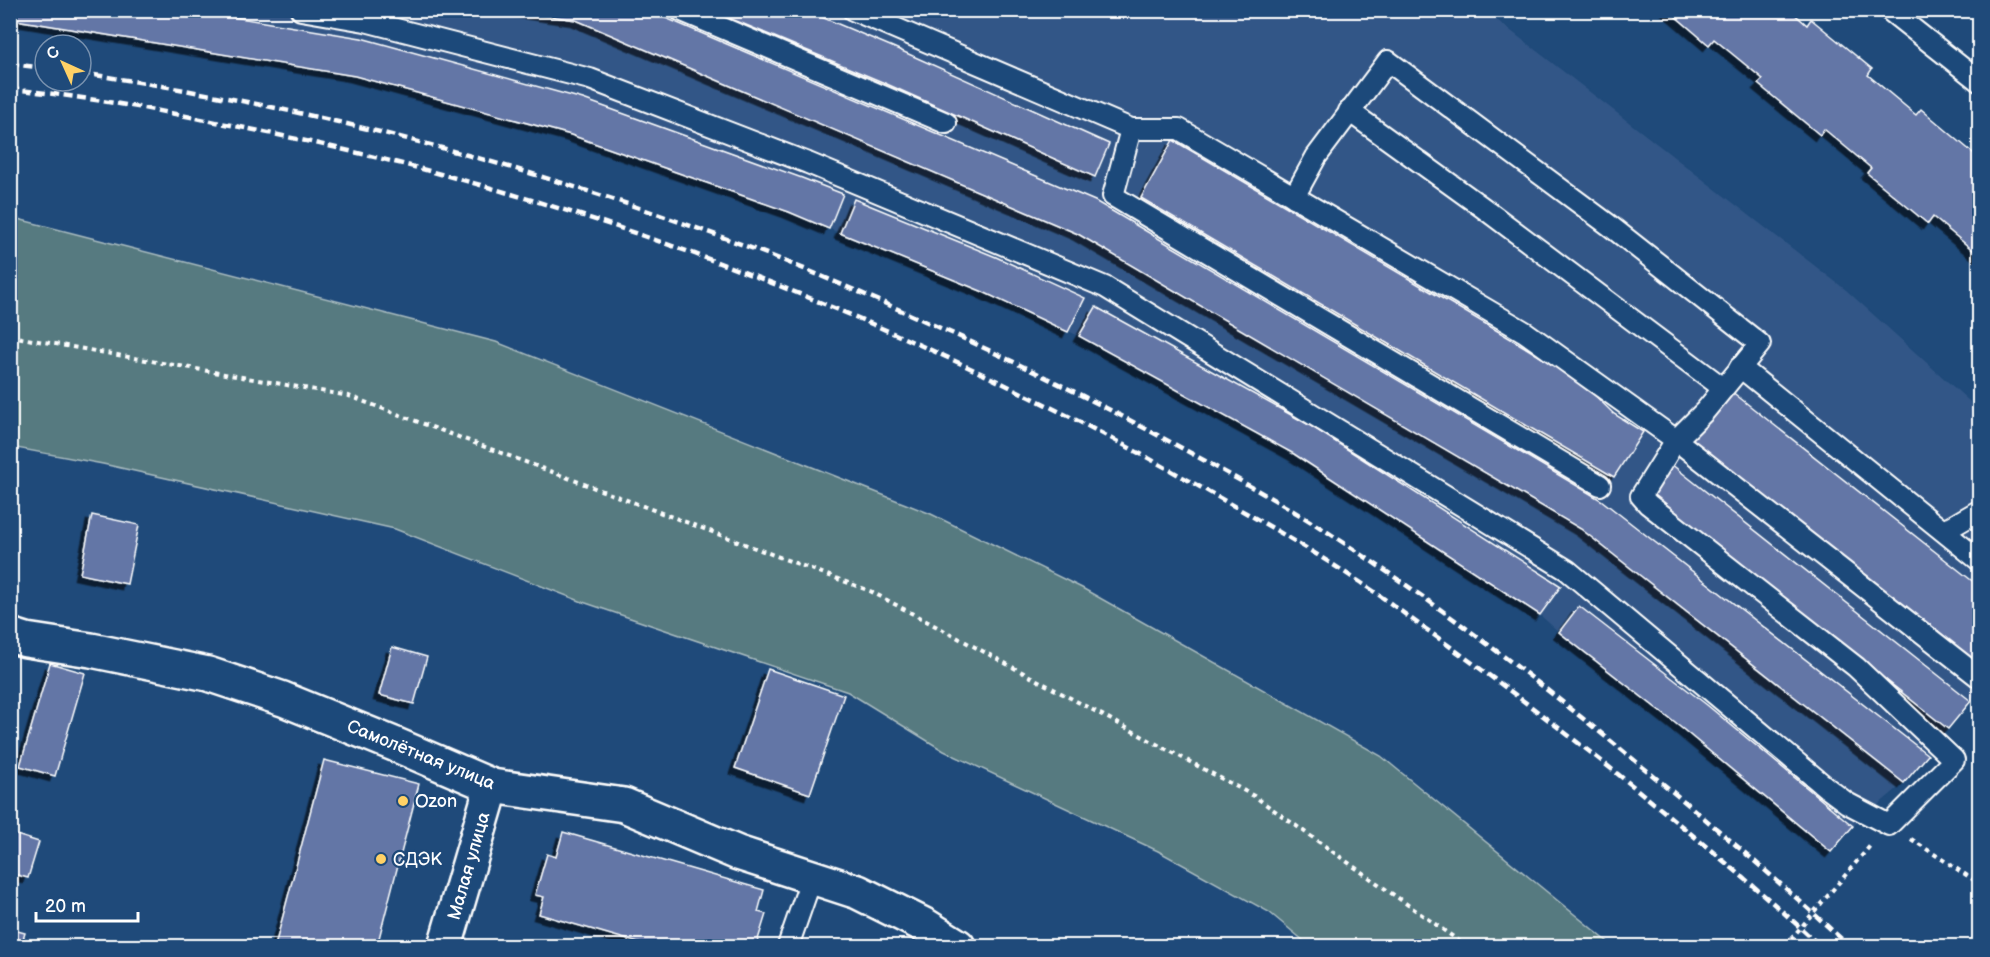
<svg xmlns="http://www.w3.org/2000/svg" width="1990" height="957" viewBox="0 0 1990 957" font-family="'Balsamiq Sans',sans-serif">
	<defs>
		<filter id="shadow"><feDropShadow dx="-5.5" dy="5.5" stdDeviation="0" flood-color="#0009"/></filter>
	</defs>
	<rect width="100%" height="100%" fill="#1f4a7a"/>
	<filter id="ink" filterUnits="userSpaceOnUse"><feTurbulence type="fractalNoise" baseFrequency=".0167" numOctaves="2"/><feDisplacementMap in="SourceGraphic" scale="12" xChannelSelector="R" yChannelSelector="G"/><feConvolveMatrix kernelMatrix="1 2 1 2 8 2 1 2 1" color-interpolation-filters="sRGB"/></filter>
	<g filter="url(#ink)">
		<path fill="#335787" d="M10,11H1485L1846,290L1979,410V690L1904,783L1853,826L1831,852L1684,730L1559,632L1540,615L1294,454L1079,336L981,291L789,212L571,135L356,76L11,19Z"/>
		<path fill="#567a80" stroke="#aabcc0" stroke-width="1.5" d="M10,217L496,342L931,514L1082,588L1381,756L1613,946H1310L1269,912L1158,851L944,751L848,692L580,601L395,529L103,464L11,447Z"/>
		<g fill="#6376a6" stroke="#fff" stroke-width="1.5" filter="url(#shadow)">
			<path d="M10,10H191L361,38L583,99L802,178L843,194L829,229L789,212L571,135L355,76L10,19Z"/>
			<path d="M510,10H647L1095,201L1601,500L1928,755L1904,783L1581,529L1078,234L576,20Z"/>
			<path d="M710,10H805L895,48L1109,144L1095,177L880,81Z"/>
			<path d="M1668,10H1790L1807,25L1811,19L1872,69L1868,75L1916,115L1921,109L1979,158L1975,162L1980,166V256L1933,217L1928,224L1867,173L1871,168L1824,129L1820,135L1758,84L1763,79L1714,39L1709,45Z"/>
			<path d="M1173,140L1518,343L1580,381L1614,414L1643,432L1614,477L1141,198Z"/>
			<path d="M854,199L996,257L1085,298L1068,332L981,291L840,233Z"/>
			<path d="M1096,307L1311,426L1561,586L1540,615L1294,454L1079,336Z"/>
			<path d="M1731,391L1980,587V669L1690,441Z"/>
			<path d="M1671,464L1971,701L1948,729L1649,492Z"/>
			<path d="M92,515L139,525L127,584L80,574Z"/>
			<path d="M1579,606L1707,705L1853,826L1831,852L1684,730L1559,632Z"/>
			<path d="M392,647L427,657L414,704L379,695Z"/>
			<path d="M50,663L85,673L55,776L20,766Z"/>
			<path d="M768,669L844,695L810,794L735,768Z"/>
			<path d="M324,760L419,784L377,946H275Z"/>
			<path d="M563,832L764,890L758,912L766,914L756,946H649L539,914L544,897L535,895L547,854L556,857Z"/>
			<path d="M10,833L39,842L28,878L10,873Z"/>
			<path d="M10,929L25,933L21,946H10Z"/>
		</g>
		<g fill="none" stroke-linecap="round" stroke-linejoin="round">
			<g stroke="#fff" stroke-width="24">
				<g id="lane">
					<path d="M301,10L365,21L590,79L808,163L1105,287L1567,570L1827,788L1847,803L1889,825L1954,760L1856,667L1648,504L1641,496L1676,440L1705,411L1760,344L1609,225L1388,61L1316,157L1294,197"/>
					<path d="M680,10L946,123"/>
					<path d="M853,10L1131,129H1179L1525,332L1676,440L1980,678"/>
					<path d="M1889,10L1980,82"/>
					<path d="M1349,111L1482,207L1723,388"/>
					<path d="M1131,129L1113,196L1600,485"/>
					<path d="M1740,367L1980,561"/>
					<path d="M1944,531L1980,510"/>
					<path d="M788,946L812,877"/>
				</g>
			</g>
			<g stroke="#fff" stroke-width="38">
				<g id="street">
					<path d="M10,635L26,640L91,650L208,674L283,699L394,744L492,786L624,805L738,853L858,892L926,926L958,946"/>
					<path d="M445,946L492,786"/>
				</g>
			</g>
			<g stroke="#fff" stroke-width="4" stroke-dasharray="4.5 4.5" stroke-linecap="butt">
				<path d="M10,336L349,396L870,591L1254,796L1466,946"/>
				<path d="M1911,839L1980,884"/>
				<path d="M1733,946L1744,942L1753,946"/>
				<path d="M1785,946L1870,846"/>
			</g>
			<use href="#lane" stroke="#1f4a7a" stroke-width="20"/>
			<use href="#street" stroke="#1f4a7a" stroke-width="33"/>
			<g stroke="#fff" stroke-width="4.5" stroke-dasharray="9 4.5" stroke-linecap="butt">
				<path d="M10,64L45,68"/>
				<path d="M81,73C293,104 503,158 705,231C787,260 867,295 947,331C1036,371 1122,415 1207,462C1251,487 1296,511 1338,539C1422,594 1503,654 1581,717C1673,791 1763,866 1849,946"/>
				<path d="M10,89C102,98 193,117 283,136C601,204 904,321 1188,480C1244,512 1301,543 1355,579C1381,595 1405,615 1430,632C1499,682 1567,733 1634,787C1697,839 1761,890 1820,946"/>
			</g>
		</g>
	</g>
	<g fill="#ffd166" stroke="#1f4a7a" stroke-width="2">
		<circle cx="403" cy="801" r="6"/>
		<circle cx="381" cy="859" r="6"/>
	</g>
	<g text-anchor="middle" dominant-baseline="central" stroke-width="4.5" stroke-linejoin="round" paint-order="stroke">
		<g font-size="18" fill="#fff" stroke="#1f4a7a">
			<text transform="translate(421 755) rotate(22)">Самолётная улица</text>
			<text transform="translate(469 866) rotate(-74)">Малая улица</text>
		</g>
		<g font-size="18" fill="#fff" stroke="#1f4a7a" text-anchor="start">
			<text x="415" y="801">Ozon</text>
			<text x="393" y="859">СДЭК</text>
		</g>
	</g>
	<rect width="1990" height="957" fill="none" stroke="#1f4a7a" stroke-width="36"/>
	<rect x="18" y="18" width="1954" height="921" fill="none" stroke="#fff" stroke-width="2" filter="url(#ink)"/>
	<g transform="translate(63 63) rotate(315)"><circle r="28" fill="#1f4a7a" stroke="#7992af" stroke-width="1.5"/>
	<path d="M0-4.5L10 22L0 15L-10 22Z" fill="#ffd166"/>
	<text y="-9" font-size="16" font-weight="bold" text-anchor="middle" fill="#ffffff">С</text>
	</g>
	<path d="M36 912v9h102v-9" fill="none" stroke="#ffffff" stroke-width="3"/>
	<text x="45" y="912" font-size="18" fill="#ffffff" stroke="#1f4a7a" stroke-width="4.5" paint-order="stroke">20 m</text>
</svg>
